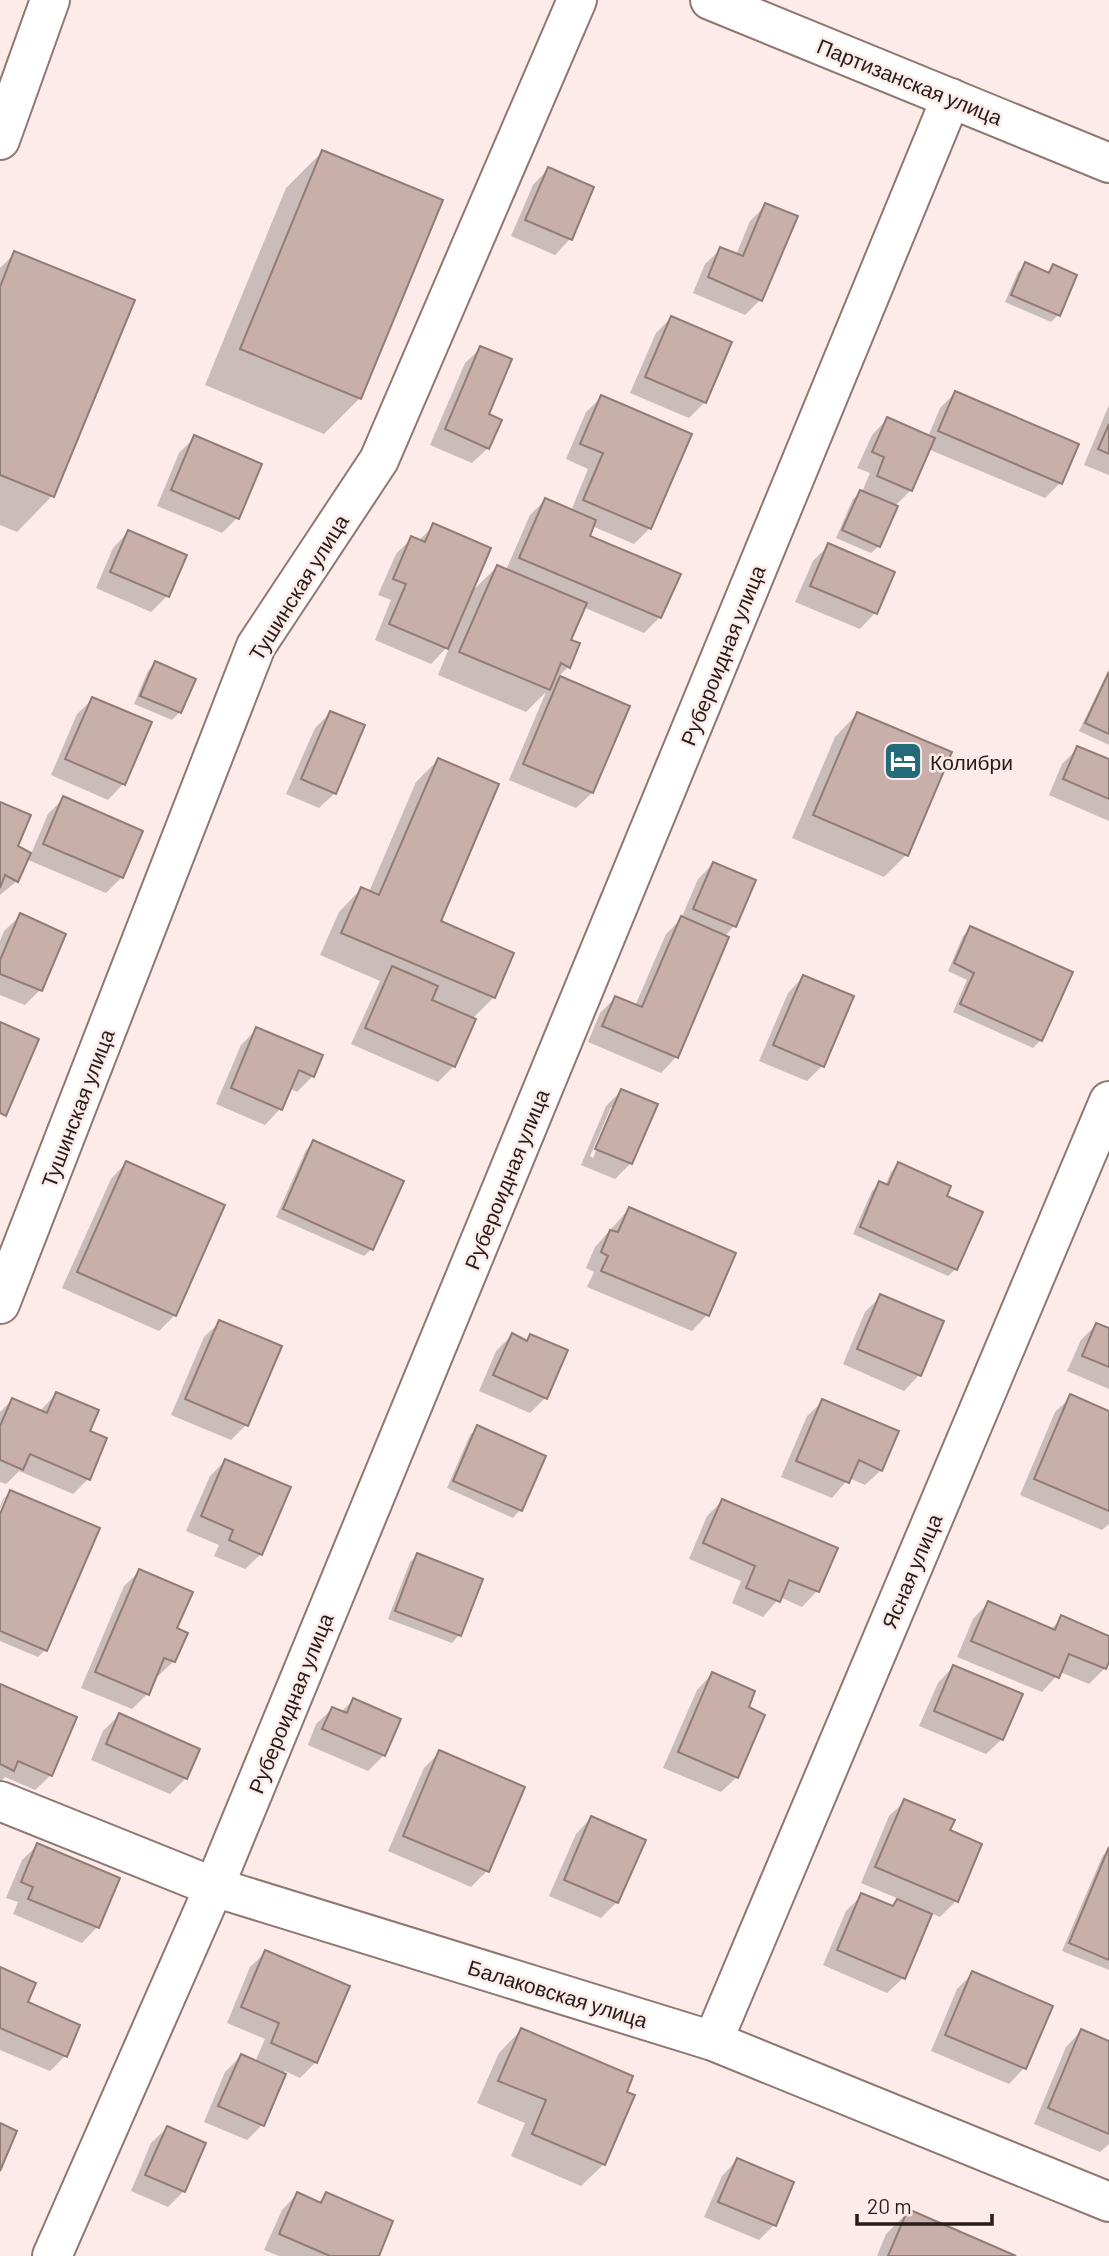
<svg xmlns="http://www.w3.org/2000/svg" width="1109" height="2256" viewBox="0 0 1109 2256" font-family="Barlow,sans-serif">
	<rect width="100%" height="100%" fill="#fcebe8"/>
	<g fill="#0003" fill-rule="evenodd">
		<path d="M322,152L360,398L324,434L205,385L286,188Z"/>
		<path d="M548,169L592,188L570,239L555,255L511,236L533,185Z"/>
		<path d="M766,205L760,300L745,315L693,293L705,264L721,249L736,255L750,221Z"/>
		<path d="M15,253L52,496L17,532L0,525V268Z"/>
		<path d="M1026,264L1046,273L1053,266L1058,315L1051,322L1005,302L1018,272Z"/>
		<path d="M671,318L705,402L689,418L630,393L656,333Z"/>
		<path d="M481,348L488,448L472,463L430,445L465,363Z"/>
		<path d="M955,393L1060,483L1045,498L928,449L911,490L895,506L879,546L871,553L836,538L853,499L862,492L870,473L857,468L872,435L887,419L928,437L940,408Z"/>
		<path d="M602,397L650,528L634,544L592,526L587,537L660,617L644,633L583,607L569,641L568,667L558,677L628,707L592,793L576,808L509,780L546,692L526,712L438,675L451,643L431,664L375,640L391,600L378,595L396,554L412,538L418,541L434,526L469,594L497,567L506,570L530,515L545,500L571,511L588,469L566,459L586,412Z"/>
		<path d="M1109,405V475L1084,465Z"/>
		<path d="M195,437L237,518L222,533L157,506L179,453Z"/>
		<path d="M128,532L167,596L151,612L96,588L113,548Z"/>
		<path d="M828,546L893,573L875,613L860,629L795,602L813,561Z"/>
		<path d="M155,663L180,712L172,720L134,704L148,671Z"/>
		<path d="M1109,669V745L1079,731Z"/>
		<path d="M93,699L150,723L123,784L108,800L51,775L77,714Z"/>
		<path d="M330,713L335,793L319,808L286,794L315,728Z"/>
		<path d="M857,714L906,855L884,877L792,838L835,737Z"/>
		<path d="M1078,748L1109,761V821L1049,795L1062,764Z"/>
		<path d="M438,760V922L494,997L472,1019L454,1066L438,1082L351,1044L380,981L320,955L339,912L361,889L369,892L416,782Z"/>
		<path d="M64,798L122,877L106,893L26,859L17,881L0,895V804L15,847L31,854L48,814Z"/>
		<path d="M713,864L734,926L724,937L676,1057L661,1073L588,1042L600,1013L615,998L635,1006L666,934L681,919L698,879Z"/>
		<path d="M20,916L40,990L25,1005L0,995V941L4,931Z"/>
		<path d="M971,928L1041,1040L1033,1048L953,1012L967,980L948,971L963,936Z"/>
		<path d="M803,977L822,1066L807,1081L759,1061L788,993Z"/>
		<path d="M257,1029L313,1076L297,1092L289,1088L280,1109L265,1125L216,1104L241,1045Z"/>
		<path d="M621,1091L631,1163L615,1179L581,1165L606,1106ZM611,1107H615L593,1158L590,1156Z"/>
		<path d="M314,1142L372,1249L364,1256L276,1217L306,1150Z"/>
		<path d="M126,1163L175,1315L159,1331L62,1288L111,1179Z"/>
		<path d="M898,1164L945,1197L956,1269L948,1276L853,1234L872,1191L880,1183L885,1186L891,1172Z"/>
		<path d="M629,1209L707,1315L692,1331L587,1287L594,1272L586,1268L595,1247Z"/>
		<path d="M881,1296L919,1375L904,1391L843,1364L865,1312Z"/>
		<path d="M220,1322L246,1425L231,1440L171,1415L204,1337Z"/>
		<path d="M1096,1325L1109,1330V1389L1067,1371L1081,1340Z"/>
		<path d="M512,1335L525,1342L531,1336L545,1398L530,1413L479,1391L496,1351Z"/>
		<path d="M56,1394L87,1432L88,1479L73,1494L19,1471L6,1484L0,1482V1412L12,1400L39,1412Z"/>
		<path d="M1071,1397L1109,1413V1524L1102,1530L1020,1495L1055,1412Z"/>
		<path d="M823,1401L881,1470L865,1485L849,1478L832,1498L781,1477L807,1416Z"/>
		<path d="M478,1427L520,1510L513,1518L447,1488L470,1435Z"/>
		<path d="M225,1461L261,1554L245,1569L214,1556L219,1545L186,1531L210,1476Z"/>
		<path d="M11,1492L45,1650L38,1657L0,1641V1518L9,1498H5L0,1509V1507L3,1499Z"/>
		<path d="M722,1501L835,1549L817,1591L802,1607L780,1597L763,1617L732,1603L741,1581L689,1559L707,1516Z"/>
		<path d="M417,1555L459,1635L452,1643L388,1619L410,1562Z"/>
		<path d="M140,1571L174,1661L158,1676L155,1675L147,1694L132,1709L81,1688L124,1586Z"/>
		<path d="M988,1603L1050,1630L1062,1618L1109,1637V1658L1105,1668L1089,1684L1060,1672L1042,1692L957,1657L973,1619Z"/>
		<path d="M953,1667L1002,1739L986,1754L919,1726L938,1683Z"/>
		<path d="M712,1674L746,1708L737,1777L721,1792L663,1768L697,1690Z"/>
		<path d="M0,1686L51,1775L35,1790L5,1777L0,1782Z"/>
		<path d="M353,1700L384,1755L368,1771L308,1745L316,1724L332,1709L341,1712Z"/>
		<path d="M119,1715L186,1778L170,1794L91,1760L103,1731Z"/>
		<path d="M440,1752L523,1788L487,1871L471,1887L388,1851L424,1768Z"/>
		<path d="M905,1801L948,1831L980,1845L956,1901L940,1917L931,1913L903,1978L887,1993L823,1965L846,1911L862,1895L891,1907L899,1899L861,1883L889,1816Z"/>
		<path d="M591,1818L617,1902L601,1918L549,1896L576,1834Z"/>
		<path d="M38,1845L118,1879L97,1927L82,1943L13,1914L18,1902L6,1898L22,1860Z"/>
		<path d="M1109,1849V1970L1062,1951L1102,1857Z"/>
		<path d="M266,1952L316,2062L300,2078L285,2071L263,2124L247,2140L204,2122L225,2072L241,2056L255,2062L265,2039L227,2023L250,1967Z"/>
		<path d="M0,1969L65,2056L50,2071L0,2050Z"/>
		<path d="M973,1973L1024,2068L1009,2084L931,2051L957,1989Z"/>
		<path d="M521,2030L604,2164L581,2186L511,2156L525,2123L477,2103L499,2053Z"/>
		<path d="M1081,2031L1109,2043V2144L1100,2152L1034,2124L1066,2047Z"/>
		<path d="M167,2128L184,2191L168,2207L131,2191L151,2143Z"/>
		<path d="M737,2160L774,2225L759,2240L704,2217L722,2176Z"/>
		<path d="M297,2194L318,2203L326,2194L377,2256H279L264,2250L282,2210Z"/>
		<path d="M909,2211L1011,2256H877L886,2234Z"/>
	</g>
	<g fill="#c8afaa" stroke="#937b76" stroke-width="2">
		<path d="M322,150L443,200L361,399L240,349Z"/>
		<path d="M548,167L594,187L572,240L525,220Z"/>
		<path d="M765,203L798,216L762,301L708,277L720,247L743,256Z"/>
		<path d="M14,251L135,300L54,497L0,475V287Z"/>
		<path d="M1025,262L1049,273L1053,264L1077,275L1060,316L1011,295Z"/>
		<path d="M671,316L732,342L706,403L645,377Z"/>
		<path d="M480,346L512,359L489,414L502,420L489,449L445,429Z"/>
		<path d="M955,391L1079,444L1062,484L938,431Z"/>
		<path d="M601,395L692,434L651,529L583,500L603,453L580,444Z"/>
		<path d="M887,417L935,438L912,491L877,476L884,457L872,452Z"/>
		<path d="M1109,424V454L1098,449Z"/>
		<path d="M194,435L262,464L239,519L171,490Z"/>
		<path d="M860,490L898,506L880,547L842,530Z"/>
		<path d="M545,498L596,520L590,536L681,574L661,618L519,558Z"/>
		<path d="M433,523L491,548L448,649L389,624L406,584L393,579L411,536L425,542Z"/>
		<path d="M128,530L187,555L169,597L110,572Z"/>
		<path d="M828,543L895,572L877,614L810,586Z"/>
		<path d="M497,565L587,603L571,640L580,643L570,668L561,663L550,690L459,652Z"/>
		<path d="M155,661L196,679L181,713L140,696Z"/>
		<path d="M1109,672V734L1085,723Z"/>
		<path d="M560,676L630,706L593,793L523,764Z"/>
		<path d="M92,697L152,722L125,785L65,759Z"/>
		<path d="M330,711L365,725L336,794L301,779Z"/>
		<path d="M857,712L952,752L908,856L813,815Z"/>
		<path d="M1077,746L1109,759V799L1063,779Z"/>
		<path d="M438,758L499,784L441,921L514,953L495,998L341,933L361,887L379,895Z"/>
		<path d="M63,796L143,831L123,878L43,844Z"/>
		<path d="M0,802L31,815L18,846L31,853L18,882L5,875L0,888Z"/>
		<path d="M713,862L756,880L736,927L693,909Z"/>
		<path d="M20,913L66,934L42,991L0,974V960Z"/>
		<path d="M681,916L729,937L678,1058L602,1026L615,996L642,1007Z"/>
		<path d="M970,926L1073,972L1042,1041L960,1004L974,973L954,963Z"/>
		<path d="M392,966L438,986L432,1000L476,1019L455,1067L365,1028Z"/>
		<path d="M803,975L854,996L824,1067L773,1045Z"/>
		<path d="M0,1022L39,1039L6,1116L0,1113Z"/>
		<path d="M256,1027L323,1055L314,1077L299,1070L282,1110L231,1088Z"/>
		<path d="M621,1089L658,1104L632,1164L595,1149Z"/>
		<path d="M313,1140L404,1181L373,1250L283,1209Z"/>
		<path d="M126,1161L225,1205L176,1316L77,1272Z"/>
		<path d="M898,1162L951,1186L947,1196L983,1212L957,1270L860,1227L879,1181L888,1185Z"/>
		<path d="M629,1207L736,1253L709,1316L601,1271L608,1256L601,1252L610,1230L618,1232Z"/>
		<path d="M880,1294L944,1321L921,1376L857,1349Z"/>
		<path d="M219,1320L282,1346L248,1426L185,1399Z"/>
		<path d="M1096,1323L1109,1328V1367L1082,1356Z"/>
		<path d="M512,1333L527,1341L530,1334L568,1350L547,1399L493,1375Z"/>
		<path d="M56,1392L99,1410L90,1431L107,1438L90,1480L30,1454L23,1470L0,1460V1426L12,1398L47,1413Z"/>
		<path d="M1070,1394L1109,1411V1511L1034,1479Z"/>
		<path d="M822,1399L899,1431L882,1471L859,1460L849,1483L796,1461Z"/>
		<path d="M477,1425L546,1456L522,1511L453,1481Z"/>
		<path d="M225,1459L291,1487L262,1555L229,1540L233,1530L201,1516Z"/>
		<path d="M10,1490L100,1528L47,1651L0,1631V1514Z"/>
		<path d="M722,1499L838,1548L819,1592L789,1580L780,1602L746,1588L755,1566L703,1543Z"/>
		<path d="M417,1553L483,1579L461,1636L395,1611Z"/>
		<path d="M139,1569L193,1592L177,1628L188,1633L175,1662L164,1658L149,1695L95,1672Z"/>
		<path d="M988,1601L1055,1630L1061,1615L1109,1636V1662L1106,1669L1069,1654L1059,1678L971,1641Z"/>
		<path d="M953,1665L1023,1694L1003,1740L934,1711Z"/>
		<path d="M712,1672L755,1691L749,1707L765,1715L738,1778L678,1752Z"/>
		<path d="M0,1684L77,1717L52,1776L18,1761L14,1771L0,1764Z"/>
		<path d="M353,1698L401,1719L385,1756L322,1729L332,1707L347,1713Z"/>
		<path d="M119,1713L200,1749L187,1779L106,1744Z"/>
		<path d="M439,1750L525,1787L489,1872L403,1836Z"/>
		<path d="M904,1799L955,1820L950,1830L982,1844L958,1902L875,1867Z"/>
		<path d="M591,1816L646,1840L618,1903L564,1880Z"/>
		<path d="M37,1843L120,1878L99,1928L28,1899L33,1887L21,1882Z"/>
		<path d="M1109,1847V1960L1069,1943Z"/>
		<path d="M861,1893L893,1906L897,1899L932,1914L905,1979L837,1950Z"/>
		<path d="M265,1950L350,1986L317,2063L271,2043L279,2023L241,2007Z"/>
		<path d="M0,1967L36,1983L28,2002L80,2025L67,2057L0,2028Z"/>
		<path d="M972,1971L1053,2006L1026,2069L945,2035Z"/>
		<path d="M521,2028L633,2076L627,2092L635,2095L605,2165L532,2134L546,2100L498,2081Z"/>
		<path d="M1081,2029L1109,2041V2134L1048,2108Z"/>
		<path d="M241,2054L286,2074L264,2126L218,2106Z"/>
		<path d="M0,2123L17,2131L0,2171Z"/>
		<path d="M167,2126L206,2143L185,2192L145,2175Z"/>
		<path d="M737,2158L794,2182L776,2226L718,2202Z"/>
		<path d="M297,2192L321,2203L326,2192L393,2221L379,2256H330L279,2234Z"/>
		<path d="M908,2209L1016,2256H888Z"/>
	</g>
	<g fill="none" stroke-linecap="round" stroke-linejoin="round">
		<g stroke="#8f7772" stroke-width="42">
			<g id="minor">
				<path d="M710,0L1109,163"/>
				<path d="M0,140L50,0"/>
				<path d="M0,1304L256,646L379,460L577,0"/>
				<path d="M0,1801L214,1887L713,2041L1109,2202"/>
				<path d="M713,2041L1109,1101"/>
				<path d="M52,2256L214,1887L951,98"/>
			</g>
		</g>
		<use href="#minor" stroke="#fff" stroke-width="38"/>
	</g>
	<defs>
		<g id="hotel-square" transform="scale(2.0125)"><rect x="-9" y="-9" width="18" height="18" rx="4" fill="#236b78" stroke="#fcebe8"/><path d="M-6-4.5h1.5V1H6V5H4.5V3h-9V5H-6ZM-4 0a1.8 1.8 0 1 1 3.6 0ZM.5 0V-2.5h3Q6-2.5 6 0Z" fill="#fff"/></g>
	</defs>
	<g fill-rule="evenodd">
		<use href="#hotel-square" x="903" y="761"/>
	</g>
	<g text-anchor="middle" dominant-baseline="central" stroke-width="5" stroke-linejoin="round" paint-order="stroke">
		<g font-size="21" fill="#261d1b" stroke="#fcebe8">
			<text transform="translate(910 81) rotate(22)">Партизанская улица</text>
			<text transform="translate(298 587) rotate(-58)">Тушинская улица</text>
			<text transform="translate(722 655) rotate(-68)">Рубероидная улица</text>
			<text transform="translate(77 1108) rotate(-69)">Тушинская улица</text>
			<text transform="translate(506 1179) rotate(-68)">Рубероидная улица</text>
			<text transform="translate(911 1571) rotate(-67)">Ясная улица</text>
			<text transform="translate(290 1703) rotate(-68)">Рубероидная улица</text>
			<text transform="translate(558 1993) rotate(17)">Балаковская улица</text>
		</g>
		<g font-size="21" fill="#261d1b" stroke="#fcebe8" text-anchor="start">
			<text x="930" y="761">Колибри</text>
		</g>
	</g>
	<path d="M857 2214v10h135v-10" fill="none" stroke="#261d1b" stroke-width="3.5"/>
	<text x="867" y="2214" font-size="21" fill="#261d1b" stroke="#fcebe8" stroke-width="5" paint-order="stroke">20 m</text>
</svg>
